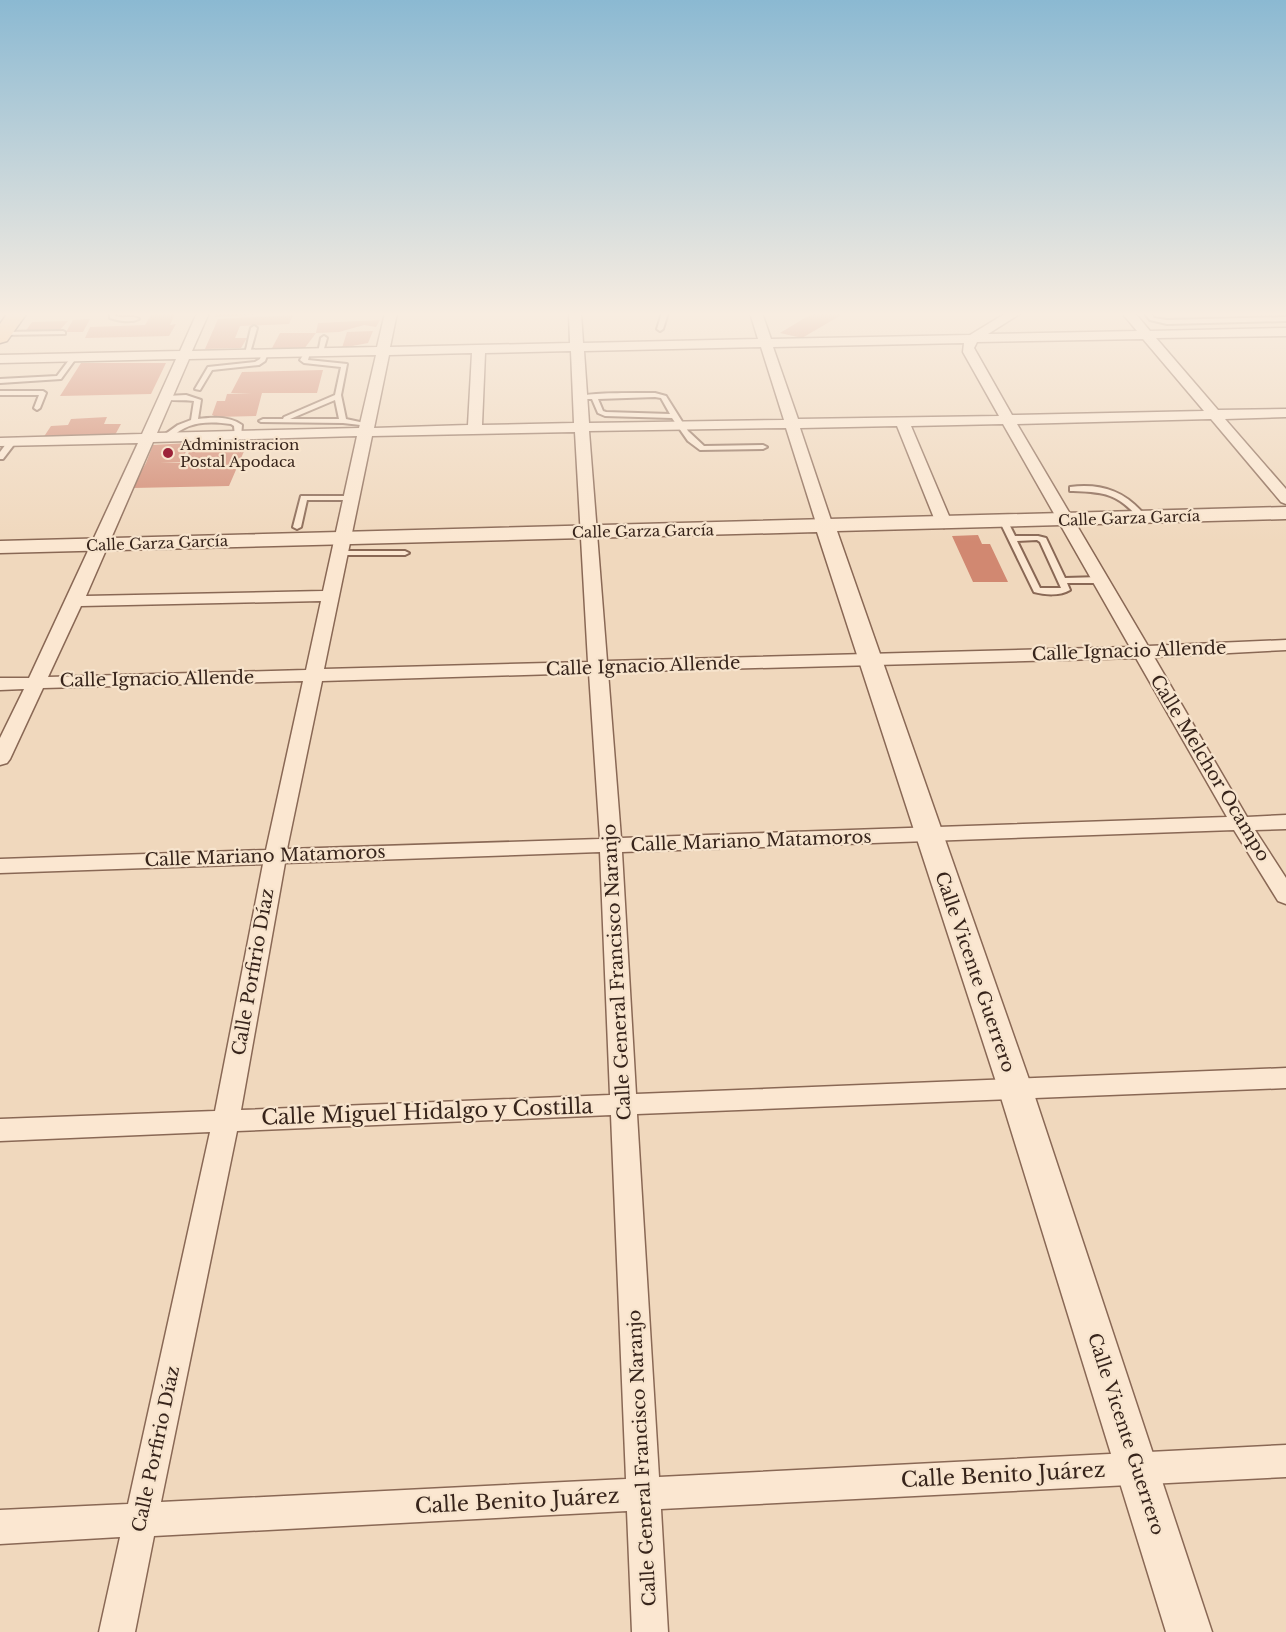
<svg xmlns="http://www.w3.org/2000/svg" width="1286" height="1632" viewBox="0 0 1286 1632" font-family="'Libre Baskerville',serif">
	<rect width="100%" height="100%" fill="#f0d8bd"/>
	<g fill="#d18871">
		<path d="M216,313H254V315L215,317Z"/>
		<path d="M813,313L843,314L802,338L780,333Z"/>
		<path d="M175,314L170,325L176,324L169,336L85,338L90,327L145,325L151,315Z"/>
		<path d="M293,315L289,324L240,326L235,338H247L241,348L205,349L218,319Z"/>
		<path d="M90,319L83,332H66L73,320Z"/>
		<path d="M380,320L376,327L364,325L339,332L316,333L318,323Z"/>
		<path d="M68,321L59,331L25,332L32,322Z"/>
		<path d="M373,331L368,343L342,348L347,332Z"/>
		<path d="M280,333H316L304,349L271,350Z"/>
		<path d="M81,363H166L151,394L60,396Z"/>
		<path d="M323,370L317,393H262L256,416L217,417L212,415L217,401H225L227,394L252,393H231L242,372Z"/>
		<path d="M107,417L104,424H121L115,435L43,438L51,426L68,425L71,419Z"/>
		<path d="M248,442L229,486L132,488L146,463L153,445L189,443L182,462H160L185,463L192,443Z"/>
		<path d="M978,535L982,544H990L1008,582H973L952,536Z"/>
	</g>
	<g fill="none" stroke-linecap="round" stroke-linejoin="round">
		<g stroke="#896855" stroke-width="4">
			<g id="service">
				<path d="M110,313H116L115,316C123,319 133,315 139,319C131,323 119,321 110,318Z"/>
				<path d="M662,313H668L663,329L660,331L657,329Z"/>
				<path d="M1144,313H1151L1154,318L1167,320L1286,317V321L1167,324L1150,320Z"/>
				<path d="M254,326L257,328L250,353L245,354L251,328Z"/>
				<path d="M63,331L65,332V334L0,335V333L2,332Z"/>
				<path d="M324,336L327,338L323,352L318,353L321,338Z"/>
				<path d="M265,351L268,353L265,361L259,365L212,370L200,390L195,389L208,367L255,362L260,359L262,353Z"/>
				<path d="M307,351L310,353L308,360L347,364L341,395L346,419L369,424V426L343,423L261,422L259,421L263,419H283L284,417L335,395L341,367L304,363L300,360L305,352ZM335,400L339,419H290Z"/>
				<path d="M72,356L77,357L61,379L0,383V379L57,376Z"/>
				<path d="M0,391H43L46,393L40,408L37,410L34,408L39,395H0Z"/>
				<path d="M655,393L666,396L688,431L704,446L763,445L767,447L763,449L700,450L688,441L672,418L605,416L598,413L592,399H580L577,397C587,392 639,393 655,393ZM655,397L661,398L670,414L606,412L603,411L598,399Z"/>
				<path d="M186,395L201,400L198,419C212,417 230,416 242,425L241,437H235L234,426L231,424C208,421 187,421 170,439H164V435L178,425L191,420L194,401C184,399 171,402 163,398L166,396Z"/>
				<path d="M9,440L16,442L3,459H0V452Z"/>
				<path d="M1070,487C1103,483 1127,492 1147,518L1143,520H1140C1119,494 1105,492 1073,491H1070Z"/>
				<path d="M301,496H350L354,498L350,500H307L301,527L297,529L293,527Z"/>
				<path d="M1001,520H1007L1015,536H1038L1046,538L1065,578L1100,577L1104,580L1100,583H1067L1070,590C1060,596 1045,595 1034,592L1000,522ZM1037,540L1040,542L1061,588H1040L1017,541Z"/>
				<path d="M335,551H405L409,553L405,555H338L334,553Z"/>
			</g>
		</g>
		<g stroke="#896855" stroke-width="3">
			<path id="minor" d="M197,313H209L192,351L377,347L385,313H397L390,347L570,343L569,313H581L583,343L758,339L750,313H762L771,339L970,335L1006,313H1021L988,334L1137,331L1122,313H1135L1150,331L1286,328V336L1156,338L1218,410L1286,409V417L1225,419L1286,489V504L1281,502L1211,419L1017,424L1148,646L1286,640V650L1154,657L1247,817L1286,815V829L1255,830L1286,878V904L1278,901L1234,830L622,852L636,1094L1286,1068V1088L637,1114L659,1477L1286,1445V1477L661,1509L668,1632H632L627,1511L154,1536L135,1632H99L120,1537L0,1544V1510L128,1504L210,1132L0,1141V1119L215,1111L263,864L0,873V859L266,850L303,681L43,688L10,759L7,763L0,765V738L24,689L0,690V678H29L138,443L0,446V438L142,434L176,359L0,363V355L180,351ZM1143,339L1204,411L1012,415L974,348L977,342ZM964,343L963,352L999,416L798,419L773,347ZM761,347L784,420L589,423L584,351ZM571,351L574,423L482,425L485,353ZM472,353L468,425L374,428L389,355ZM376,355L359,428L157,433L189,359ZM1003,424L1130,647L607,661L589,431L786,428L817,526L825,531L833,526L800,428L897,426L936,523L944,528L952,523L911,426ZM575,432L588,662L324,669L372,436ZM357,436L323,591L86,596L153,442ZM321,601L306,670L48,677L81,606ZM1136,658L1227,817L621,838L608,672ZM589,673L600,839L287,849L322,681ZM600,852L610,1095L241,1110L285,863ZM611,1115L626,1479L161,1502L237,1131Z"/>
		</g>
		<g stroke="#896855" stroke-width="3">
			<path id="tertiary" d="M1286,507V519L837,531L1032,1088L1212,1632H1166L998,1088L817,532L0,553V541Z"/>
		</g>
		<g stroke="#56372a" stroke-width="3">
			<path id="primary" d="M8,313H27L7,341L0,343V324Z"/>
		</g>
		<use href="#service" fill="#fbe7d1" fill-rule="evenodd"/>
		<use href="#minor" fill="#fbe7d1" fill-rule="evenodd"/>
		<use href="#tertiary" fill="#fbe7d1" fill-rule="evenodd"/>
		<use href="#primary" fill="#f7c592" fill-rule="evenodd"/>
	</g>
	<linearGradient id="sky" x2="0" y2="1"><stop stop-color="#8bb9d2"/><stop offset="0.58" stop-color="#f8ede1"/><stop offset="1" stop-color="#f8ede1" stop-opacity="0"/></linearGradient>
	<rect width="1286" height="542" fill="url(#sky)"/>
	<circle fill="#9c2239" stroke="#f7e4cd" stroke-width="2" cx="168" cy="453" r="6"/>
	<g text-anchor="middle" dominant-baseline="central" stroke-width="4.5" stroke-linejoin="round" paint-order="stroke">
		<g font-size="15" fill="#37241b" stroke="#f7e4cd" text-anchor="start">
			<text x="180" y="444">Administracion<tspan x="180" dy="17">Postal Apodaca</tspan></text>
		</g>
		<g font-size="15" fill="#37241b" stroke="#f7e4cd">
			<text transform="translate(1129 518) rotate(-2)">Calle Garza García</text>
			<text transform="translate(643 531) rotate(-1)">Calle Garza García</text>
			<text transform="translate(157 543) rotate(-2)">Calle Garza García</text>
		</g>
		<g font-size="18" fill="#37241b" stroke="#f7e4cd">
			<text transform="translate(1129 651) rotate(-2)">Calle Ignacio Allende</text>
			<text transform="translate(643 666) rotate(-2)">Calle Ignacio Allende</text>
			<text transform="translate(157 679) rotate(-1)">Calle Ignacio Allende</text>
			<text transform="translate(1210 768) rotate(59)">Calle Melchor Ocampo</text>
			<text transform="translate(751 841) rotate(-2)">Calle Mariano Matamoros</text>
			<text transform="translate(265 856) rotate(-2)">Calle Mariano Matamoros</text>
			<text transform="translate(253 972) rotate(-80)">Calle Porfirio Díaz</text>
			<text transform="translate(617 972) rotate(-93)">Calle General Francisco Naranjo</text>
			<text transform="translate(975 972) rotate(71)">Calle Vicente Guerrero</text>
			<text transform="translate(1126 1434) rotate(72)">Calle Vicente Guerrero</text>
			<text transform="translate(156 1449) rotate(-78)">Calle Porfirio Díaz</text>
			<text transform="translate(642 1458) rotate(-93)">Calle General Francisco Naranjo</text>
		</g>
		<g font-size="21" fill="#37241b" stroke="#f7e4cd">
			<text transform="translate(427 1112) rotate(-2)">Calle Miguel Hidalgo y Costilla</text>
			<text transform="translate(1003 1475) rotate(-3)">Calle Benito Juárez</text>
			<text transform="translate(517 1501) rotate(-3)">Calle Benito Juárez</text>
		</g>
	</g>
</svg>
